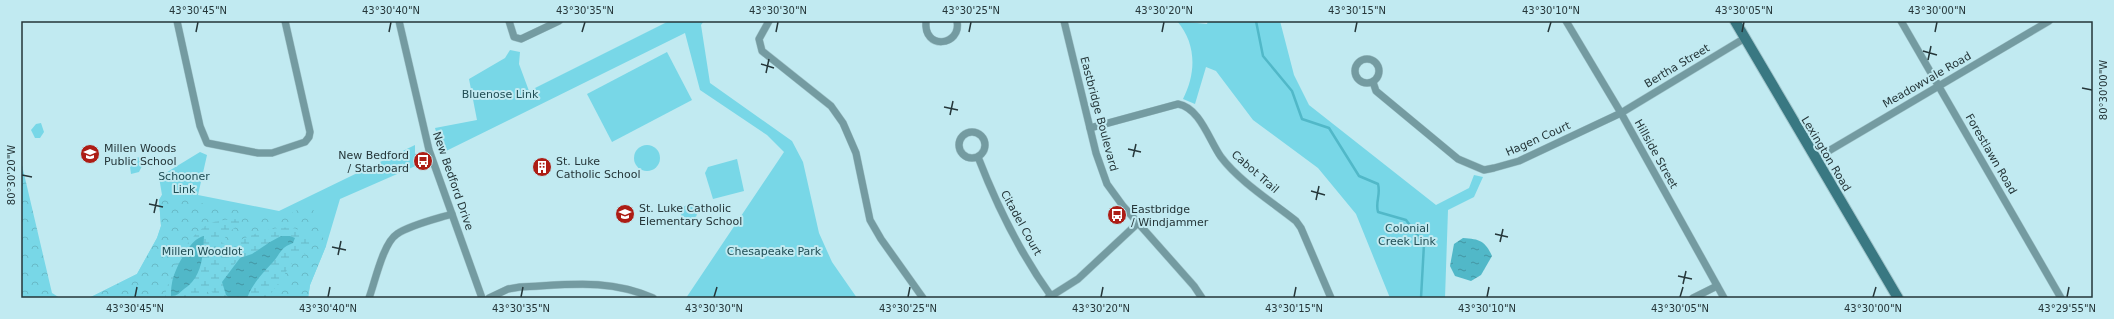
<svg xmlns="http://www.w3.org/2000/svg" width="2114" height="319" viewBox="0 0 2114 319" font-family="'DejaVu Sans',sans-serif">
	<defs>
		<pattern id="forest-crowns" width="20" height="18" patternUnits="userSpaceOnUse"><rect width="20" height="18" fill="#78d7e7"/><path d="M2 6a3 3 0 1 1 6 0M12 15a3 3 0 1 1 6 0" fill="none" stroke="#68b9c7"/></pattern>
		<pattern id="wetland-marsh" width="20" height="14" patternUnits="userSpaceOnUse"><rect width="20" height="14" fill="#78d7e7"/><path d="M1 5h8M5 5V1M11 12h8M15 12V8" fill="none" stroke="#68b9c7"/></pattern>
		<pattern id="water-ripples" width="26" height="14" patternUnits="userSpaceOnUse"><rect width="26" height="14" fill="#51b8c8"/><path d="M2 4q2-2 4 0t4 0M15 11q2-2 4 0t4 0" fill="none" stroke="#4396a3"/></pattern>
	</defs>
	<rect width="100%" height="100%" fill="#c1eaf1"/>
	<g fill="#78d7e7">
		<path d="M669,21H704L701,25L710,83L792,141L803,162L819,233L832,262L857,298H686L784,152L767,135L700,90L685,33L442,153L435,128L477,120L469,79L505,58L510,50L520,52L519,64L529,91Z"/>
		<path d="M1177,21L1207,24L1208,21H1280L1294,75L1309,105L1436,205L1469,188L1474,175L1483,177L1474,197L1448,210L1445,298H1390L1356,214L1318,168L1253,120L1216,71L1206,67L1195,104L1183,99C1196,74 1197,44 1177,21Z"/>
		<path d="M667,52L692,100L612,142L587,94Z"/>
		<path d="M41,123L44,132L40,138H35L31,130L36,124Z"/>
		<circle cx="647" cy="158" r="13"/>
		<path d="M415,145V153L420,164L340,199L326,246L310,285L308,298H83L91,297L137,274L157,238L161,226L159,200L162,195L159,177L200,152L207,155L198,195L279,211Z"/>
		<path d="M142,157L143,164L139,172L131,174L129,159Z"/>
		<path d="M737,159L744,191L713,199L705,173L708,167Z"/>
		<circle cx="689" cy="213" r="8"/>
	</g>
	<g fill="url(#forest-crowns)">
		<path d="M21,161L52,293L60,298H21Z"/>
		<path d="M162,195L280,219L311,203L326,246L310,285L308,298H268L294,260L307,252L268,230L240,240L231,246L221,243L227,234L241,222C221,213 195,231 184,248C176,261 172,277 166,291L165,298H83L91,297L137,274L157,238L161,226L159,200Z"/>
		<path d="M210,289L216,298H201Z"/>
	</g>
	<path fill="url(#wetland-marsh)" fill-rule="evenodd" d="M236,219L242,221L227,234L222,243L231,246C247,235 287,219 304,233C307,235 309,237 309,240C310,244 308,249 307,252L294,260L268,298H247C254,277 271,265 283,247L281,237L270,242L252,254L240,258L230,269L226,295L230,298H216L210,289L201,298H165C168,274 188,230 214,222C221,220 229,220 236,219ZM203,243L201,257L191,285L177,296Z"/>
	<g fill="url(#water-ripples)">
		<path d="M204,236C203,257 202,277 184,289C179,293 178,296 171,296C171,292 171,287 172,283C174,270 190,238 204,236Z"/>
		<path d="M281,236H290L295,238L293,243C280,248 281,253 273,262C262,274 253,283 247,298H230L226,295L222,282L240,258L252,254L270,242Z"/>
		<path d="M1463,238C1480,239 1485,241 1492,256L1481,275L1471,281L1455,276L1450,266L1454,244Z"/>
	</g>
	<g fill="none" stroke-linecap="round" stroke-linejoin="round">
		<path stroke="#51b8c8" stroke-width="2.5" d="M1256,21L1263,56L1292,91L1302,119L1329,128L1359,176L1378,184C1381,195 1375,202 1378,212L1406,220L1424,244L1421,298"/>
		<g stroke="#a2c6cc" stroke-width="8">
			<g id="street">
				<path d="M177,21L200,126L207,143L258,153H272L305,142L309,137L310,132L285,21"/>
				<path d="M399,21L429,150L482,298"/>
				<path d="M509,21L514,37L521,39L559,21"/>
				<path d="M769,21L759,39L762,51L831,106L843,123L856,153L870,220L881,239L923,298"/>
				<path d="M926,21C923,51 962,46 957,21"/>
				<path d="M1064,21L1096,153L1107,184L1123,206L1194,286L1202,298"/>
				<path d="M1566,21L1621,113L1724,298"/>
				<path d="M1901,21L2061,298"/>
				<circle cx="1367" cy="71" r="12"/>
				<path d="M1373,82L1376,91L1458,159L1484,170L1494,168L1519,161L1621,113L1745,38"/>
				<path d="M1090,128L1178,104C1200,108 1209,140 1221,157C1239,181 1272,202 1296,221L1301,228L1331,298"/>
				<circle cx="972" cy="145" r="13"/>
				<path d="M978,157C997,206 1020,253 1051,296"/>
				<path d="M1815,159L2049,21"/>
				<path d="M369,298C375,282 383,243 397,234C410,225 436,219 452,214"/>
				<path d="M489,298L508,289L520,287C567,285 608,278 653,298"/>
				<path d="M1048,298L1078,279L1138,223"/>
				<path d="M1693,298L1717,286"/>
			</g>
		</g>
		<g stroke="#a2c6cc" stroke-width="12">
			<path id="secondary" d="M1735,21L1898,298"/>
		</g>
		<use href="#street" stroke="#749ba1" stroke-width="7"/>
		<use href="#secondary" stroke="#397882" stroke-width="10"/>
	</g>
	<path fill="none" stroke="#253639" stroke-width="1.5" d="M196,32L198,22M389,32L391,22M582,32L585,22M776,32L778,22M969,32L971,22M1162,32L1164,22M1355,32L1357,22M1548,32L1551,22M1742,32L1744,22M1935,32L1937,22M1923,51L1937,55M1928,60L1931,46M761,64L774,68M766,73L769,59M2082,88L2092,90M944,107L958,110M950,115L953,101M1128,149L1141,152M1133,157L1136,144M22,175L32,177M1311,191L1325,195M1316,200L1319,186M149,204L163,207M154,213L157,199M1495,234L1508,237M1500,242L1503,229M332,247L346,250M338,255L341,241M1678,276L1692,279M1683,284L1686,271M135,297L137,287M328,297L330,287M521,297L523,287M714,297L717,287M908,297L910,287M1101,297L1103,287M1294,297L1296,287M1487,297L1489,287M1680,297L1683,287M1873,297L1876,287M2067,297L2069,287"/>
	<defs>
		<g id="school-disc" transform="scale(1)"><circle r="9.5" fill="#ad1d15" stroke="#c1eaf1"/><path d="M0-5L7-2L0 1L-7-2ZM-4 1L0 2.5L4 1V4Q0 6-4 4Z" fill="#fff"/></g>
		<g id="bus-disc" transform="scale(1)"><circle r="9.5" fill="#ad1d15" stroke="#c1eaf1"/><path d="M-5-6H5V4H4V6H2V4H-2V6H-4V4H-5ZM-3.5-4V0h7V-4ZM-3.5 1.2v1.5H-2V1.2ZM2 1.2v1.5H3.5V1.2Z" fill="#fff"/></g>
		<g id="building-disc" transform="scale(1)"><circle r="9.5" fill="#ad1d15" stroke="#c1eaf1"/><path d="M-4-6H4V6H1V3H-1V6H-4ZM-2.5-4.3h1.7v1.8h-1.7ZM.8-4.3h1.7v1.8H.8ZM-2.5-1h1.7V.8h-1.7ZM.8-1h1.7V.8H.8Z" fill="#fff"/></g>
	</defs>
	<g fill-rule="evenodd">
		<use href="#school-disc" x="90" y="154"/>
		<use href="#bus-disc" x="423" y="161"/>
		<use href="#building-disc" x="542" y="167"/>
		<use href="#school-disc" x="625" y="214"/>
		<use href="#bus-disc" x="1117" y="215"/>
	</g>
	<g text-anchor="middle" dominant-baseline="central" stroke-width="4" stroke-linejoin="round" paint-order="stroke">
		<g font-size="11" fill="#253639" stroke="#c1eaf1">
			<text transform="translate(1677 66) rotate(-31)">Bertha Street</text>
			<text transform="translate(1927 80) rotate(-30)">Meadowvale Road</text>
			<text transform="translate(1099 114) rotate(75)">Eastbridge Boulevard</text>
			<text transform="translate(1538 139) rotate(-24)">Hagen Court</text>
			<text transform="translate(1656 154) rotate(61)">Hillside Street</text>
			<text transform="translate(1826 154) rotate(59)">Lexington Road</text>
			<text transform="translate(1991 154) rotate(60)">Forestlawn Road</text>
			<text transform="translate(1255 172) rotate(41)">Cabot Trail</text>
			<text transform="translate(453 181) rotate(71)">New Bedford Drive</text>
			<text transform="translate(1021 223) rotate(61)">Citadel Court</text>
		</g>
		<g font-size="11" fill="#214e55" stroke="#c1eaf1">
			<text x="500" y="94">Bluenose Link</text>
			<text x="184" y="176">Schooner<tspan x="184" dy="13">Link</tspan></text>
			<text x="1407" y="228">Colonial<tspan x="1407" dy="13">Creek Link</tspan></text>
			<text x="202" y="251">Millen Woodlot</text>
			<text x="774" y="251">Chesapeake Park</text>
		</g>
		<g font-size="11" fill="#253639" stroke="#c1eaf1" text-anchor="start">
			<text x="104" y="148">Millen Woods<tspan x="104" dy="13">Public School</tspan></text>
			<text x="409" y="155" text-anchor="end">New Bedford<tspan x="409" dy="13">/ Starboard</tspan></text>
			<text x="556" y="161">St. Luke<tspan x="556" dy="13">Catholic School</tspan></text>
			<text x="639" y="208">St. Luke Catholic<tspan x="639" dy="13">Elementary School</tspan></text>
			<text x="1131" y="209">Eastbridge<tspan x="1131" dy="13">/ Windjammer</tspan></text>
		</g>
	</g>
	<rect width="2114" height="319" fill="none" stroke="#c1eaf1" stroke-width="44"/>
	<rect x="22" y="22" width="2070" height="275" fill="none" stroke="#253639" stroke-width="1.5"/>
	<g font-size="10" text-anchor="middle" fill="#253639">
		<text x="198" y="14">43°30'45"N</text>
		<text x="391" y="14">43°30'40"N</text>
		<text x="585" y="14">43°30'35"N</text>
		<text x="778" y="14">43°30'30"N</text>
		<text x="971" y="14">43°30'25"N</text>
		<text x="1164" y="14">43°30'20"N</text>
		<text x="1357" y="14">43°30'15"N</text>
		<text x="1551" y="14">43°30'10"N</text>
		<text x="1744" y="14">43°30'05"N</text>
		<text x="1937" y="14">43°30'00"N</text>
		<text transform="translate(2103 90) rotate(-90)" y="4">80°30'00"W</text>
		<text transform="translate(11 175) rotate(-90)" y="4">80°30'20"W</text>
		<text x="135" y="312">43°30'45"N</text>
		<text x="328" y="312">43°30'40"N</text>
		<text x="521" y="312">43°30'35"N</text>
		<text x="714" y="312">43°30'30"N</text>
		<text x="908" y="312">43°30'25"N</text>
		<text x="1101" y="312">43°30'20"N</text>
		<text x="1294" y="312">43°30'15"N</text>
		<text x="1487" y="312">43°30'10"N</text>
		<text x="1680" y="312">43°30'05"N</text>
		<text x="1873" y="312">43°30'00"N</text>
		<text x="2067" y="312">43°29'55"N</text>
	</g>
</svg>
